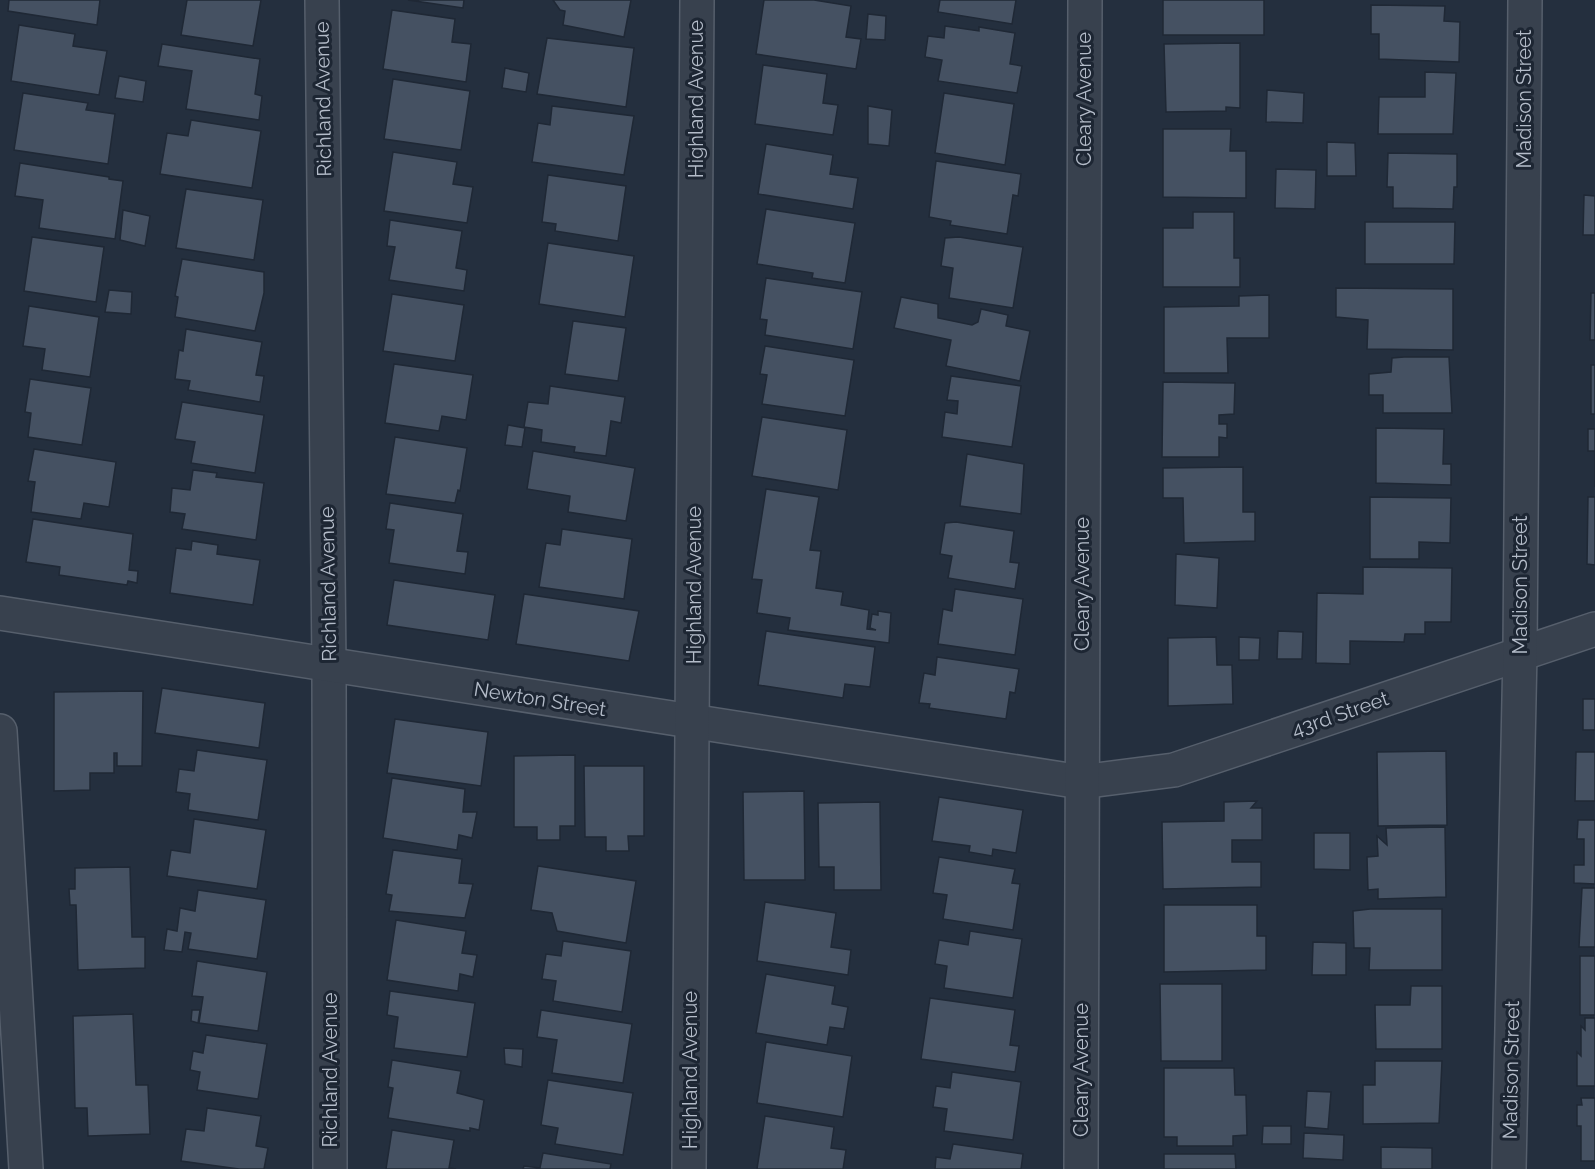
<svg xmlns="http://www.w3.org/2000/svg" width="1595" height="1169" viewBox="0 0 1595 1169" font-family="Raleway,sans-serif">
	<rect width="100%" height="100%" fill="#242f3e"/>
	<g fill="#455162" stroke="#1f2835" stroke-width="1.5">
		<path d="M9,0H100L97,25L8,11Z"/>
		<path d="M187,0H261L253,46L181,35Z"/>
		<path d="M408,0H464L463,8Z"/>
		<path d="M553,0H631L624,37L563,25L565,11L560,10Z"/>
		<path d="M764,0H814L851,6L846,37L861,39L856,69L756,54Z"/>
		<path d="M940,0H1016L1012,24L938,12Z"/>
		<rect x="1163" y="0" width="101" height="35"/>
		<path d="M1371,5L1445,6L1444,21L1460,22L1459,62L1379,59V34H1371Z"/>
		<path d="M392,10L455,19L452,42L471,44L466,82L383,69Z"/>
		<path d="M868,14L886,16L885,40L866,39Z"/>
		<path d="M19,25L75,34L73,46L107,51L99,95L11,81Z"/>
		<path d="M945,26L979,31V27L1015,33L1010,64L1022,66L1017,93L938,81L942,60L925,57L928,36L944,38Z"/>
		<path d="M547,38L634,48L626,107L537,94Z"/>
		<path d="M1240,43V108L1226,107V111L1166,112L1164,44Z"/>
		<path d="M162,44L260,59L255,94L262,96L259,120L186,109L192,71L158,66Z"/>
		<path d="M763,65L827,74L823,103L838,105L833,135L755,124Z"/>
		<path d="M505,68L529,73L526,92L502,88Z"/>
		<path d="M1425,72L1456,73L1453,134H1378L1379,97H1425Z"/>
		<path d="M119,76L146,81L143,102L115,98Z"/>
		<path d="M393,79L470,91L461,150L384,139Z"/>
		<path d="M1267,90L1304,93L1303,123L1266,122Z"/>
		<path d="M23,93L88,103L86,110L115,114L108,164L14,150Z"/>
		<path d="M944,93L1014,104L1005,165L935,153Z"/>
		<path d="M552,106L634,116L624,175L532,162L538,123L550,125Z"/>
		<path d="M868,106L892,110L889,146L868,144Z"/>
		<path d="M191,120L261,131L252,188L160,174L167,133L188,136Z"/>
		<path d="M1163,129H1231L1230,151H1246V198L1163,197Z"/>
		<path d="M1327,142L1355,143L1356,176H1327Z"/>
		<path d="M766,144L833,155L830,174L858,178L853,209L758,194Z"/>
		<path d="M393,152L457,162L453,184L473,187L467,223L384,211Z"/>
		<path d="M1388,153L1457,154V187H1454L1453,209L1393,208V187H1387Z"/>
		<path d="M936,161L1021,174L1018,196L1013,195L1007,234L950,225L951,221L929,217Z"/>
		<path d="M20,163L109,177V179L123,181L115,239L39,228L43,200L15,196Z"/>
		<path d="M1276,169L1316,170L1315,209L1275,208Z"/>
		<path d="M548,175L626,186L618,241L555,231L556,224L542,222Z"/>
		<path d="M186,189L263,200L254,260L176,248Z"/>
		<path d="M1584,195L1595,196V235H1583Z"/>
		<path d="M766,209L855,223L845,283L812,278L813,273L757,264Z"/>
		<path d="M123,210L150,216L145,246L120,240Z"/>
		<path d="M1193,212H1234V258H1240V287H1163V228H1193Z"/>
		<path d="M390,220L462,231L456,268L467,270L464,291L389,280L395,247L387,246Z"/>
		<path d="M1365,222H1455L1454,264H1365Z"/>
		<path d="M32,237L104,247L96,302L24,291Z"/>
		<path d="M959,237L1023,247L1013,308L949,298L953,268L941,266L945,238Z"/>
		<path d="M548,243L634,256L625,317L539,304Z"/>
		<path d="M182,259L264,272V293L255,331L175,317L178,297L175,296Z"/>
		<path d="M766,278L862,292L853,349L765,335L767,320L760,319Z"/>
		<path d="M1336,288L1453,289V350L1367,349L1368,320L1336,317Z"/>
		<path d="M109,290L132,292L131,314L105,312Z"/>
		<path d="M1591,293H1595V340H1590Z"/>
		<path d="M392,294L464,305L455,361L383,351Z"/>
		<path d="M1269,295V338H1227L1228,373H1164V307L1239,306V296Z"/>
		<path d="M901,297L938,304V318L972,325L978,322L981,309L1008,315L1006,326L1030,331L1020,381L946,366L951,340L894,328Z"/>
		<path d="M29,306L99,317L90,377L42,370L45,349L23,346Z"/>
		<path d="M573,321L626,328L618,381L565,374Z"/>
		<path d="M186,329L262,342L256,375L264,376L260,402L188,390L190,381L175,379L179,350L183,351Z"/>
		<path d="M765,346L854,360L845,416L762,404L767,375L760,374Z"/>
		<path d="M1404,357H1449L1452,413H1383V395H1369V374L1391,372L1392,358Z"/>
		<path d="M394,364L473,375L466,420L442,416L439,431L385,423Z"/>
		<rect x="1591" y="365" width="4" height="49"/>
		<path d="M951,376L1021,386L1012,447L942,437L945,412L957,414L958,401L947,400Z"/>
		<path d="M30,379L91,388L82,445L28,437L31,413L25,412Z"/>
		<path d="M1163,382L1235,383L1234,414L1219,415V424H1227V438L1219,437V457H1162Z"/>
		<path d="M550,386L625,397L621,423L611,421L606,456L574,452L575,447L541,442L542,430L524,427L528,402L548,404Z"/>
		<path d="M182,402L264,415L255,473L191,463L195,442L175,439Z"/>
		<path d="M762,417L847,430L838,490L752,476Z"/>
		<path d="M508,425L525,428L522,447L505,445Z"/>
		<path d="M1376,428L1444,429L1443,464H1451V485L1376,483Z"/>
		<path d="M1588,429H1595V487V451H1588Z"/>
		<path d="M395,437L467,448L460,491L458,490L455,503L386,494Z"/>
		<path d="M34,449L116,462L109,507L84,503L81,519L31,512L35,482L28,481Z"/>
		<path d="M533,451L635,468L626,521L568,512L570,496L527,489Z"/>
		<path d="M967,454L1024,464L1021,514L960,506Z"/>
		<path d="M1243,467V512H1255V541L1184,543L1183,498H1163V468Z"/>
		<path d="M193,470L217,473L216,477L264,483L256,540L182,529L185,514L170,512L172,488L190,490Z"/>
		<path d="M766,489L819,497L810,550L821,551L816,588L843,592L841,605L869,610L867,629L876,630L870,628L872,614L878,615V611L891,613L889,643L788,630L790,618L757,613L762,580L752,579Z"/>
		<path d="M1370,497L1451,498L1450,543L1419,542V559H1370Z"/>
		<path d="M1588,497H1595V565L1587,564Z"/>
		<path d="M390,503L463,514L457,551L468,552L465,574L389,563L394,530L386,529Z"/>
		<path d="M33,519L133,534L129,570L138,571L137,583L128,581L127,585L59,575L60,567L26,562Z"/>
		<path d="M956,522L1014,531L1010,562L1019,563L1015,589L948,578L952,556L940,554L945,523Z"/>
		<path d="M562,529L632,539L624,599L539,587L546,543L560,545Z"/>
		<path d="M192,541L218,545L217,554L260,560L253,605L170,593L176,548L191,550Z"/>
		<path d="M1176,554L1219,558L1217,608L1175,605Z"/>
		<path d="M1363,567L1452,568L1451,622H1425V634H1405L1404,642L1350,641V664L1316,663L1317,593L1363,594Z"/>
		<path d="M394,580L495,595L488,640L387,625Z"/>
		<path d="M955,589L1023,599L1015,655L938,644L943,609L952,611Z"/>
		<path d="M524,594L639,611L629,661L516,644Z"/>
		<path d="M766,631L875,647L870,687L845,684L843,698L758,685Z"/>
		<path d="M1278,631L1303,632L1302,659H1277Z"/>
		<path d="M1216,637L1217,665H1232L1233,704L1168,706V638Z"/>
		<path d="M1239,637L1260,638L1259,660H1239Z"/>
		<path d="M937,657L1019,669L1015,693L1010,692L1006,719L929,708L930,704L919,703L924,673L935,675Z"/>
		<path d="M162,688L265,703L259,748L155,733Z"/>
		<path d="M143,691L142,766H117V753H114V773H90V790L54,791V692Z"/>
		<rect x="1583" y="699" width="12" height="31"/>
		<path d="M395,719L488,732L481,786L387,773Z"/>
		<path d="M197,750L267,760L258,820L188,810L190,794L176,792L179,769L194,771Z"/>
		<path d="M1446,751L1447,825L1378,826L1377,752Z"/>
		<path d="M1576,752H1595V801H1575Z"/>
		<path d="M575,755V826H560V840H537V827H514V756Z"/>
		<path d="M584,766H644V836H628L629,851H606V837H585Z"/>
		<path d="M392,778L465,789L463,812H477L472,838L459,835L457,850L383,838Z"/>
		<path d="M804,791L805,880H744L743,792Z"/>
		<path d="M939,797L1023,810L1016,853L993,849L992,856L969,852L970,846L932,841Z"/>
		<path d="M1257,801L1251,808H1262V840H1232V862H1261V887L1163,889L1162,822L1224,821V802Z"/>
		<path d="M880,802L881,890H834V867H819L818,803Z"/>
		<path d="M194,819L266,830L257,889L167,876L171,850L190,853Z"/>
		<path d="M1578,820H1595V884L1574,883V865H1584V839H1577Z"/>
		<path d="M1445,827L1446,897L1378,899V889L1368,890L1367,857L1378,856L1377,836L1387,845L1386,828Z"/>
		<path d="M1314,833H1350V870L1314,869Z"/>
		<path d="M393,850L462,859L459,883L473,884L465,918L389,911L392,895L386,894Z"/>
		<path d="M939,857L1015,869L1012,883L1020,884L1013,930L943,919L947,895L933,893Z"/>
		<path d="M538,866L636,881L626,943L557,931L552,913L531,910Z"/>
		<path d="M130,867L132,937H145V968L78,970L76,905H70L69,889H75V868Z"/>
		<path d="M1582,888H1595V947H1579Z"/>
		<path d="M198,890L266,900L257,959L188,949L191,933L185,932L182,952L164,950L167,929L177,931L180,908L195,911Z"/>
		<path d="M765,902L836,913L831,947L851,950L848,975L757,961Z"/>
		<path d="M1164,905H1257V936H1266V970L1164,972Z"/>
		<path d="M1370,909H1442V970H1369L1370,948H1354L1353,911Z"/>
		<path d="M396,920L466,931L462,953L477,955L473,977L460,974L458,991L387,980Z"/>
		<path d="M970,931L1022,939L1013,998L944,988L947,966L935,964L939,940L968,945Z"/>
		<path d="M563,941L631,951L622,1012L553,1001L556,981L542,979L546,954L561,956Z"/>
		<path d="M1313,942L1346,943V975H1312Z"/>
		<rect x="1580" y="956" width="15" height="59"/>
		<path d="M197,961L267,972L258,1031L199,1023L203,997L192,996Z"/>
		<path d="M766,974L835,986L832,1004L848,1007L844,1029L830,1027L827,1045L756,1033Z"/>
		<path d="M1160,984H1222V1061H1161Z"/>
		<path d="M1411,986H1442V1049H1376L1375,1005H1410Z"/>
		<path d="M390,991L475,1003L467,1057L394,1048L398,1017L387,1015Z"/>
		<path d="M930,998L1015,1010L1010,1045L1019,1046L1015,1072L921,1059Z"/>
		<path d="M192,1010H200L198,1023L191,1021Z"/>
		<path d="M541,1010L632,1024L623,1083L552,1073L557,1040L537,1037Z"/>
		<path d="M133,1014L136,1085H148L150,1134L88,1136L87,1108H75L73,1016Z"/>
		<path d="M1585,1018H1595V1086H1577V1052L1581,1056V1026L1585,1030Z"/>
		<path d="M206,1035L267,1044L258,1099L197,1090L200,1072L190,1070L193,1051L203,1053Z"/>
		<path d="M766,1042L852,1056L843,1117L757,1103Z"/>
		<path d="M504,1048L523,1049L522,1067L505,1064Z"/>
		<path d="M392,1060L461,1071L457,1093L484,1100L479,1130L470,1128V1131L388,1118L393,1088L388,1087Z"/>
		<path d="M1375,1061H1442L1439,1123L1363,1124V1085H1375Z"/>
		<path d="M1164,1068H1234L1235,1095H1246L1247,1135L1233,1136V1146H1177V1137H1164Z"/>
		<path d="M952,1072L1021,1082L1013,1140L944,1131L947,1109L933,1107L936,1086L950,1088Z"/>
		<path d="M548,1080L633,1093L623,1155L555,1144L558,1128L541,1125Z"/>
		<path d="M1307,1091L1331,1092L1328,1129L1305,1127Z"/>
		<path d="M1581,1098H1595V1161H1581V1126H1577V1105H1582Z"/>
		<path d="M207,1108L261,1116L256,1146L268,1148L264,1169H239L181,1161L186,1129L204,1131Z"/>
		<path d="M765,1116L834,1127L831,1148L846,1150L843,1169H757Z"/>
		<path d="M1263,1126H1291V1144H1262Z"/>
		<path d="M392,1130L454,1140L449,1168L456,1169H386Z"/>
		<path d="M1304,1133L1344,1135L1343,1160L1303,1158Z"/>
		<path d="M953,1144L1023,1154L1021,1169H935L936,1157L950,1159Z"/>
		<path d="M1381,1147L1432,1148V1169H1381Z"/>
		<path d="M543,1153L611,1164L610,1169H523L524,1166L540,1168Z"/>
		<path d="M1164,1154H1235L1236,1169H1164Z"/>
	</g>
	<g fill="none" stroke-linecap="round" stroke-linejoin="round">
		<g stroke="#565f6c" stroke-width="36">
			<g id="minor">
				<path d="M322,0L329,665L330,1169"/>
				<path d="M0,613L1081,782L1174,770L1595,629"/>
				<path d="M0,731L26,1169"/>
				<path d="M689,1169L697,0"/>
				<path d="M1081,1169L1085,0"/>
				<path d="M1509,1169L1520,652L1525,0"/>
			</g>
		</g>
		<use href="#minor" stroke="#38414e" stroke-width="33"/>
	</g>
	<g text-anchor="middle" dominant-baseline="central" stroke-width="6" stroke-linejoin="round" paint-order="stroke">
		<g font-size="20" fill="#b4bcc9" stroke="#1d2633">
			<text transform="translate(323 99) rotate(-91)">Richland Avenue</text>
			<text transform="translate(696 99) rotate(-90)">Highland Avenue</text>
			<text transform="translate(1084 99) rotate(-90)">Cleary Avenue</text>
			<text transform="translate(1524 99) rotate(-90)">Madison Street</text>
			<text transform="translate(328 584) rotate(-91)">Richland Avenue</text>
			<text transform="translate(1082 584) rotate(-90)">Cleary Avenue</text>
			<text transform="translate(694 585) rotate(-90)">Highland Avenue</text>
			<text transform="translate(1520 585) rotate(-90)">Madison Street</text>
			<text transform="translate(540 699) rotate(9)">Newton Street</text>
			<text transform="translate(1340 714) rotate(-19)">43rd Street</text>
			<text transform="translate(330 1070) rotate(-90)">Richland Avenue</text>
			<text transform="translate(690 1070) rotate(-90)">Highland Avenue</text>
			<text transform="translate(1081 1070) rotate(-90)">Cleary Avenue</text>
			<text transform="translate(1511 1070) rotate(-89)">Madison Street</text>
		</g>
	</g>
</svg>
